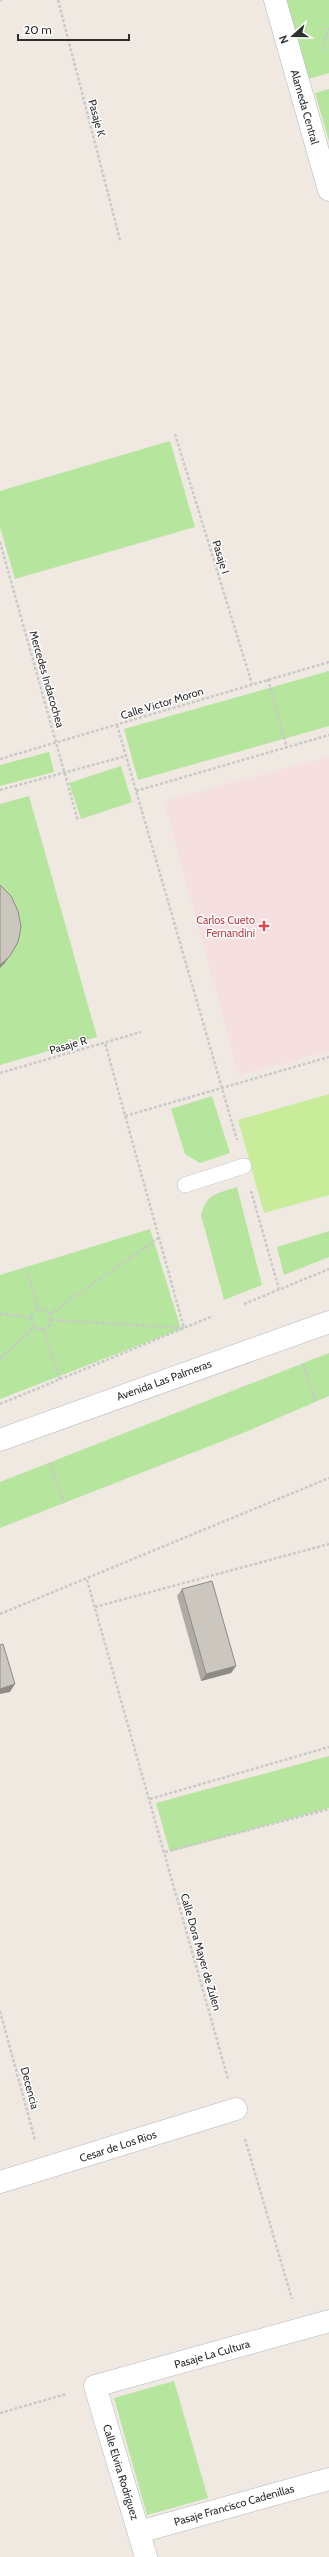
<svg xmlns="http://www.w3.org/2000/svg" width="329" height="2557" viewBox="0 0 329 2557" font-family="Cabin,sans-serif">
	<rect width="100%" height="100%" fill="#efe9e1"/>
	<path fill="#f5dfe0" d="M329,757V1051L239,1075L164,801Z"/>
	<g fill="#b6e59e">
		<path d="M286,0H329V73L308,79Z"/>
		<path d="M329,89V141L315,93Z"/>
		<path d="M170,441L195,527L15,579L0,527V491Z"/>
		<path d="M329,671V726L138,780L124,729Z"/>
		<path d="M49,752L54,772L0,786V765Z"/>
		<path d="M121,766L132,802L81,819L69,783Z"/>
		<path d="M29,796L97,1037L0,1065V804Z"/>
		<path d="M212,1096L230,1153L200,1163L185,1154L171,1109Z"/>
		<path d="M237,1187L262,1285L224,1300L201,1215C207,1193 216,1194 237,1187Z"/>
		<path d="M150,1229L181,1329L0,1399V1275Z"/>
		<path d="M329,1231V1257L284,1275L277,1247Z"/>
		<path d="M329,1353V1396L243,1433L0,1528V1482Z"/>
		<path d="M329,1756V1808L170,1852L156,1803Z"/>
		<path d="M174,2381L208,2498L147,2515L114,2398Z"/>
	</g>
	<path fill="#c9ec9a" d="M329,1094V1195L264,1213L238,1120Z"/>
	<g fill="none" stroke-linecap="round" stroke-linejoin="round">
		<g stroke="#b4b7c1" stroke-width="16">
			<path id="service" d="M185,1185L244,1166"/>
		</g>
		<g stroke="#b4b7c1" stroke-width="23">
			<g id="pedestrian">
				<path d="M275,0L329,190"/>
				<path d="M139,2532L329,2479"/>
				<path d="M146,2557L95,2386L329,2321"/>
			</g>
		</g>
		<g stroke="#b4b7c1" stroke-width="23">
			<path id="minor" d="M0,2182L236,2109"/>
		</g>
		<g stroke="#b4b7c1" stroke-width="23">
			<path id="secondary" d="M0,1440L329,1322"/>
		</g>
		<g stroke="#c9c9c9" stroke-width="2.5" stroke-dasharray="3 2" stroke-linecap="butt">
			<path d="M0,0H2"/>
			<path d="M58,0L120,240"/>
			<path d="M322,50L329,27"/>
			<path d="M175,434L252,684"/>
			<path d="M0,542L78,821"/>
			<path d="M268,679L287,748"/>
			<path d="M117,725L237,1140"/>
			<path d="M0,759L329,662"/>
			<path d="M0,790L126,756"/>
			<path d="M136,791L329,735"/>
			<path d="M0,1073L141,1032"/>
			<path d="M125,1116L329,1057"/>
			<path d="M251,1191L279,1289"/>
			<path d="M27,1271L38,1309"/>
			<path d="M244,1304L329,1269"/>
			<circle cx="41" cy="1319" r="10"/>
			<path d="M0,1314L31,1317"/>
			<path d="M50,1314L158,1238"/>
			<path d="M51,1320L184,1328L105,1043"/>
			<path d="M43,1329L60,1380"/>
			<path d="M0,1358L35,1327"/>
			<path d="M303,1364L316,1401"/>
			<path d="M0,1404L213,1316"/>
			<path d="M50,1463L64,1503"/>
			<path d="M87,1580L228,2079"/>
			<path d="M95,1607L329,1544"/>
			<path d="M0,1614L329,1478"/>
			<path d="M150,1799L329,1747"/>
			<path d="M165,1852L329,1809"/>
			<path d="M0,2011L35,2140"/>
			<path d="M245,2139L292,2299"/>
			<path d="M0,2413L66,2394"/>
		</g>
		<use href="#service" stroke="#fff" stroke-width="15"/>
		<use href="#pedestrian" stroke="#fff" stroke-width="22"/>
		<use href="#minor" stroke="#fff" stroke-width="22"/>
		<use href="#secondary" stroke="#fff" stroke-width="22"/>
	</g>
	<path fill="#afaba4" d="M182,1589L236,1666L231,1673L201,1681L177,1596Z"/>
	<g fill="#8e8b86">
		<path d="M10,956L4,964L0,968V965Z"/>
		<path d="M236,1666L231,1673L201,1681L206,1674Z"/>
		<path d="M15,1684L10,1692L0,1694V1689Z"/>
	</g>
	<g fill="#cbc7bf" stroke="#8e8b86">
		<path d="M0,885L11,896L18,911L21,927L18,942L10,956L0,965Z"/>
		<path d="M212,1581L236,1666L206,1674L182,1589Z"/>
		<path d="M3,1644L15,1684L0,1689V1645Z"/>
	</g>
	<path fill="#e0444e" stroke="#fff" stroke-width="1.5" d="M262 920h4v4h4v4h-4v4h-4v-4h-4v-4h4z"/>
	<g text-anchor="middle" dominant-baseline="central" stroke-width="3" stroke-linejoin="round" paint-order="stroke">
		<g font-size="11" fill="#2e2e2e" stroke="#fff">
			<text transform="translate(305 107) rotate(74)">Alameda Central</text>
			<text transform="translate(97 118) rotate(75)">Pasaje K</text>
			<text transform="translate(221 557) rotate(73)">Pasaje I</text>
			<text transform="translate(47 679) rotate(74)">Mercedes Indacochea</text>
			<text transform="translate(162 703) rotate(-17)">Calle Victor Moron</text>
			<text transform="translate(68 1045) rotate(-16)">Pasaje R</text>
			<text transform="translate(164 1380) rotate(-20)">Avenida Las Palmeras</text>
			<text transform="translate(201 1952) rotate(74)">Calle Dora Mayer de Zulen</text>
			<text transform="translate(30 2088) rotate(75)">Decencia</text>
			<text transform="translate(118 2146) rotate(-18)">Cesar de Los Rios</text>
			<text transform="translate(212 2354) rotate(-16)">Pasaje La Cultura</text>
			<text transform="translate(121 2472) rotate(73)">Calle Elvira Rodríguez</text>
			<text transform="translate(234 2505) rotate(-16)">Pasaje Francisco Cadenillas</text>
		</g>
		<g font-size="11" fill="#be3a42" stroke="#fff" text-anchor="end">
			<text x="255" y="920">Carlos Cueto<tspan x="255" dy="13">Fernandini</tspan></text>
		</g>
	</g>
	<g transform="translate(293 36) rotate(249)" stroke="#ffffff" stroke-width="3" paint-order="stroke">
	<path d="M0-3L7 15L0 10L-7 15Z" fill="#2e2e2e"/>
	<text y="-6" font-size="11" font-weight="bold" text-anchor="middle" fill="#2e2e2e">N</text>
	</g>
	<path d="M18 34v6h111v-6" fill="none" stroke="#2e2e2e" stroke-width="2"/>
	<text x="24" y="34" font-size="12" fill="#2e2e2e" stroke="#ffffff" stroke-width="3" paint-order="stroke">20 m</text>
</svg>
